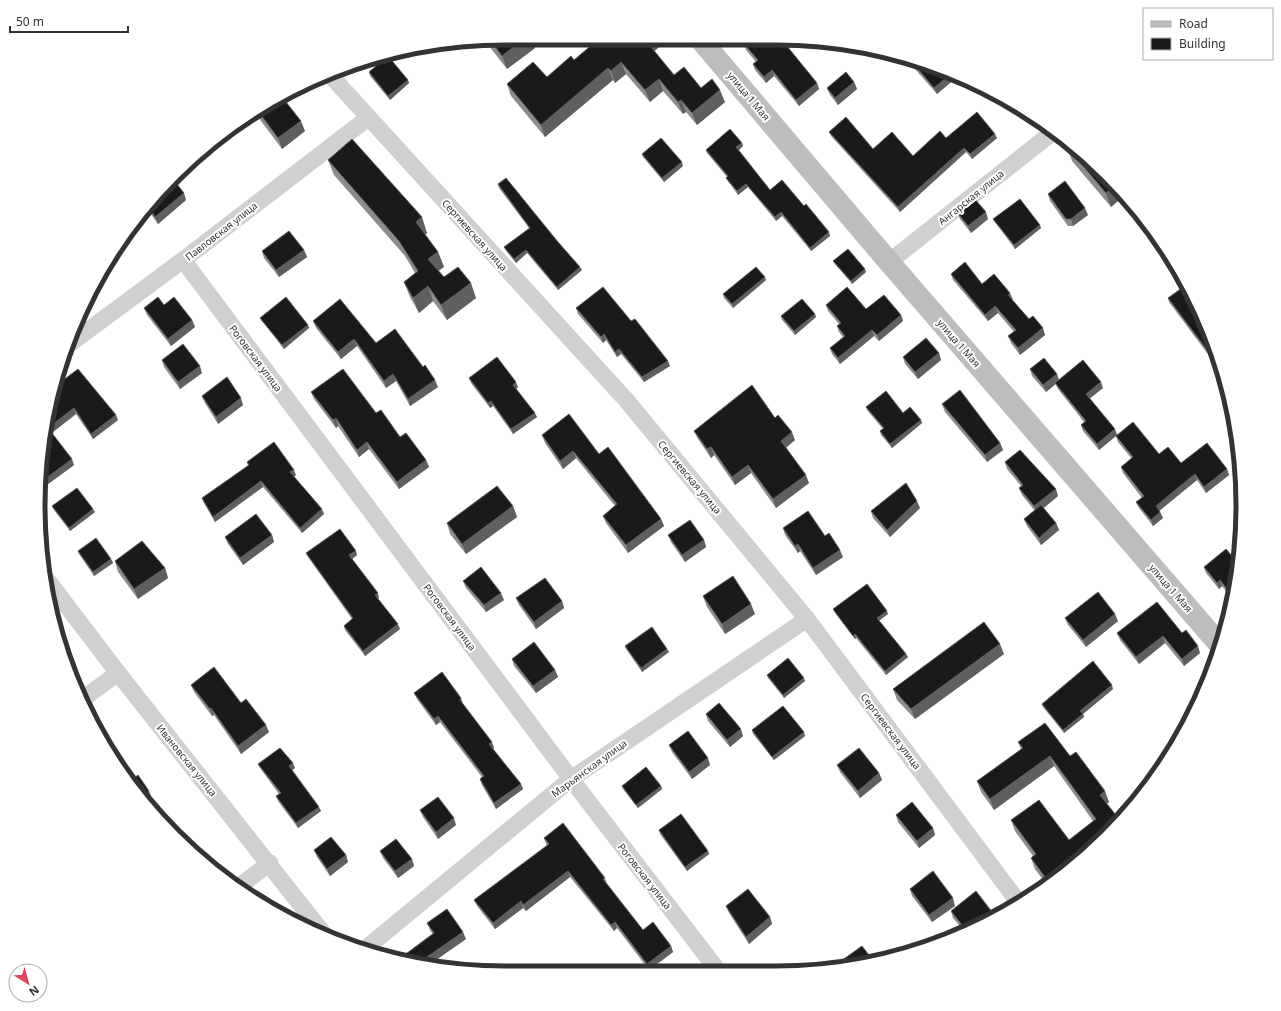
<svg xmlns="http://www.w3.org/2000/svg" width="1281" height="1011" viewBox="0 0 1281 1011" font-family="'Noto Sans',sans-serif">
	<rect width="100%" height="100%" fill="#fff"/>
	<g fill="none" stroke-linecap="round" stroke-linejoin="round">
		<g stroke="#d0d0d0" stroke-width="17">
			<path d="M331,76L627,401L807,619L1019,903"/>
			<path d="M183,260L571,779L719,972"/>
			<path d="M889,262L1053,132"/>
			<path d="M71,343L183,260L368,118"/>
			<path d="M48,581L118,673L327,938"/>
			<path d="M84,698L118,673"/>
			<path d="M238,887L270,863"/>
			<path d="M365,949L571,779L807,619"/>
		</g>
		<path stroke="#bdbdbd" stroke-width="22" d="M700,39L889,262L1220,645"/>
	</g>
	<g fill="#8c8c8c">
		<path d="M506,38L535,48L507,69L485,41Z"/>
		<path d="M743,39H774L778,44L817,83L819,89L799,106L774,76L766,83L755,70L753,64L756,62L746,50L744,44L746,42Z"/>
		<path d="M664,43L654,51L674,75L701,88L725,102L697,125L686,112L683,114L663,91L650,102L626,74L615,83L613,80L545,137L511,96L507,84L547,77L574,60Z"/>
		<path d="M401,52L392,59L388,54Z"/>
		<path d="M913,63H926L957,77L937,94L915,69Z"/>
		<path d="M369,72L408,80L409,83L390,100L370,76Z"/>
		<path d="M854,82L857,89L838,105L830,95L827,88Z"/>
		<path d="M272,101L305,131L282,149L255,113Z"/>
		<path d="M829,132L873,149L913,156L946,138H997L972,159L966,152L900,212L831,136Z"/>
		<path d="M742,143L743,146L739,150L770,190L804,206L830,236L811,251L782,216L776,221L748,187L738,195L728,181L726,178L727,177L707,153L706,150Z"/>
		<path d="M1067,147L1084,154L1125,195L1111,207L1072,161Z"/>
		<path d="M642,154L683,166L664,182L643,157Z"/>
		<path d="M328,160L427,233L425,235L438,252L444,267L438,271L444,277L476,298L447,320L433,301L419,313L410,297L404,282L415,273L405,256L334,175Z"/>
		<path d="M172,178L186,200L158,224L148,210Z"/>
		<path d="M498,184L558,242L582,270L558,290L527,253L516,263L506,251L504,247L529,228L499,188Z"/>
		<path d="M1048,194L1088,215L1073,226H1068L1050,201Z"/>
		<path d="M957,212L988,219L971,233L960,219Z"/>
		<path d="M993,219L1041,228L1015,249L995,222Z"/>
		<path d="M304,250L307,257L279,277L264,258L262,251Z"/>
		<path d="M833,261L866,272L852,284L835,264Z"/>
		<path d="M951,274L982,284L1013,300H1012L1029,319L1045,335L1020,355L1011,343L1008,336L1014,332L998,313L988,321L953,280Z"/>
		<path d="M766,280L733,308L724,298L723,294Z"/>
		<path d="M1168,298L1218,355L1222,373L1169,302Z"/>
		<path d="M164,305L192,320L195,327L171,346L147,315L144,308Z"/>
		<path d="M826,305L866,309L901,315L903,321L879,341L874,336L840,364L832,354L830,348L843,337L839,332L837,326L839,324L828,311Z"/>
		<path d="M576,308L631,321L670,366L644,382L621,354L617,357L606,340L603,343L578,314Z"/>
		<path d="M815,314L816,317L795,335L782,320L781,316Z"/>
		<path d="M260,318L308,325L309,328L284,349L262,321Z"/>
		<path d="M313,321L376,343L438,387L410,406L396,381L386,388L357,346L341,359L316,328Z"/>
		<path d="M939,353L941,360L918,379L905,364L903,357Z"/>
		<path d="M162,360L202,373L180,389L164,367Z"/>
		<path d="M1030,369L1057,374L1059,380L1103,388L1090,398L1117,435L1159,454L1181,463L1227,469L1229,475L1206,493L1197,480L1159,510L1163,518L1153,526L1139,508L1136,502L1142,498L1123,473L1121,467L1132,459L1118,442L1116,436L1099,450L1083,431L1081,425L1084,422L1058,389L1056,384L1046,392L1032,376Z"/>
		<path d="M469,378L518,387L516,389L537,417L513,434L493,406L490,408L471,383Z"/>
		<path d="M54,387L118,420L93,439L76,414L52,433L74,465L40,490Z"/>
		<path d="M311,392L376,413L400,437L426,460L429,467L399,489L369,449L359,457L338,426L336,428L314,399Z"/>
		<path d="M202,396L243,405L218,424L205,403Z"/>
		<path d="M942,404L1000,443L1003,450L987,462L945,412Z"/>
		<path d="M866,407L903,413L921,420L922,423L892,448L881,435L880,431L883,429L867,410Z"/>
		<path d="M775,418L795,440L786,448L809,483L776,508L751,473L735,485L714,455L711,458L698,439L694,431Z"/>
		<path d="M542,435L599,454L661,519L664,526L628,553L606,523L603,516L615,506L576,458L563,469L545,443Z"/>
		<path d="M247,462L296,475L294,476L324,514L302,533L263,487L215,522L204,503L202,498L248,466Z"/>
		<path d="M1005,462L1058,496L1044,508L1056,523L1059,530L1041,545L1027,526L1024,519L1035,511L1022,495L1019,488L1021,486L1007,469Z"/>
		<path d="M52,506L95,512L70,531L54,510Z"/>
		<path d="M513,506L517,517L466,554L450,534L447,523Z"/>
		<path d="M920,508L890,537L873,518L871,511Z"/>
		<path d="M783,528L825,536L843,557L816,575L800,551L798,553L785,535Z"/>
		<path d="M272,535L274,542L243,565L228,544L225,537Z"/>
		<path d="M668,535L704,540L706,547L685,562L671,542Z"/>
		<path d="M78,551L111,559L113,563L94,576L79,554Z"/>
		<path d="M306,553L357,555L352,559L379,598L378,599L400,629L365,656L345,630L344,626L352,619L308,557Z"/>
		<path d="M115,561L165,568L168,578L138,599L118,572Z"/>
		<path d="M1238,563L1232,599L1222,586L1219,589L1206,573L1204,567Z"/>
		<path d="M463,581L504,600L486,612L466,588Z"/>
		<path d="M703,596L755,614L725,634L707,607Z"/>
		<path d="M516,598L562,601L564,608L536,629L519,605Z"/>
		<path d="M833,609L888,614L879,621L906,654L908,657L886,675L856,638L855,639L835,613Z"/>
		<path d="M1065,618L1118,621L1086,647L1068,625Z"/>
		<path d="M1117,633H1182L1200,653L1184,666L1165,643L1139,664L1120,640Z"/>
		<path d="M625,646L667,649L669,652L642,672L626,649Z"/>
		<path d="M1004,654L915,719L897,700L893,689Z"/>
		<path d="M512,659L555,670L558,677L536,693L514,666Z"/>
		<path d="M767,675L805,681L784,698L768,678Z"/>
		<path d="M191,685L269,732L241,754L214,715L212,716L194,692Z"/>
		<path d="M1113,689L1083,714L1084,717L1064,733L1043,707L1042,704Z"/>
		<path d="M414,693L463,704L494,748L493,749L521,784L523,789L496,809L482,785L480,779L482,777L440,722L436,725L417,699Z"/>
		<path d="M706,714L743,736L730,747L708,721Z"/>
		<path d="M752,730L805,736L774,760L753,734Z"/>
		<path d="M1018,742L1070,756L1109,802L1107,804L1084,857L1046,884L1035,869L1031,858L1033,856L1015,831L1011,820L1069,840L1093,821L1054,766L994,810L981,792L977,781L1021,749Z"/>
		<path d="M669,745L710,765L692,779L672,752Z"/>
		<path d="M258,764L295,768L292,770L321,811L298,828L278,801L276,796L279,794L260,768Z"/>
		<path d="M837,765L879,773L882,780L860,798L840,772Z"/>
		<path d="M622,786H661L662,789L638,808L623,789Z"/>
		<path d="M420,810L456,825L438,839L423,817Z"/>
		<path d="M896,815L933,828L935,835L919,848L898,822Z"/>
		<path d="M659,830L708,851L709,854L687,871L660,834Z"/>
		<path d="M544,838L605,878L607,884L643,930L671,946L673,952L649,970L617,928L614,931L570,877L526,911L523,908L495,929L477,906L474,900L548,846L546,844Z"/>
		<path d="M314,850L346,855L348,862L330,876L317,857Z"/>
		<path d="M380,851L412,859L414,866L398,878L383,858Z"/>
		<path d="M910,889L955,906L932,922L912,896Z"/>
		<path d="M726,906L770,917L772,924L749,944L729,913Z"/>
		<path d="M951,911L994,917L964,931L953,918Z"/>
		<path d="M427,923L466,939L432,963L415,964L433,934L430,930Z"/>
	</g>
	<g fill="#5f5f5f">
		<path d="M525,38H531L535,48L507,69L502,56Z"/>
		<path d="M651,38L662,39L664,43L651,54L647,42Z"/>
		<path d="M401,52L392,59L391,55L394,53Z"/>
		<path d="M621,62L626,74L615,83L611,71Z"/>
		<path d="M608,68L613,80L545,137L541,125Z"/>
		<path d="M772,70L774,76L766,83L764,77Z"/>
		<path d="M951,74L957,77L937,94L934,88Z"/>
		<path d="M659,79L663,91L650,102L645,90Z"/>
		<path d="M408,80L409,83L390,100L388,96Z"/>
		<path d="M854,82L857,89L838,105L835,98Z"/>
		<path d="M817,83L819,89L799,106L796,100Z"/>
		<path d="M720,90L725,102L697,125L692,113Z"/>
		<path d="M681,100L686,112L683,114L678,102Z"/>
		<path d="M301,121L305,131L282,149L278,138Z"/>
		<path d="M995,134L997,138L972,159L970,154Z"/>
		<path d="M742,143L743,146L738,151L736,147Z"/>
		<path d="M964,148L966,152L900,212L898,207Z"/>
		<path d="M682,162L683,166L664,182L662,178Z"/>
		<path d="M746,184L748,187L738,195L737,191Z"/>
		<path d="M1115,185L1125,195L1111,207L1106,193Z"/>
		<path d="M184,193L186,200L158,224L155,217Z"/>
		<path d="M1085,208L1088,215L1073,226L1071,219Z"/>
		<path d="M781,212L782,216L776,221L775,217Z"/>
		<path d="M986,212L988,219L971,233L968,226Z"/>
		<path d="M422,217L427,233L421,238L416,222Z"/>
		<path d="M1040,225L1041,228L1015,249L1014,245Z"/>
		<path d="M829,232L830,236L811,251L810,248Z"/>
		<path d="M304,250L307,257L279,277L276,270Z"/>
		<path d="M526,250L527,253L516,263L514,259Z"/>
		<path d="M438,252L444,267L434,274L428,259Z"/>
		<path d="M580,267L582,270L558,290L557,287Z"/>
		<path d="M865,269L866,272L852,284L851,281Z"/>
		<path d="M765,277L766,280L733,308L732,304Z"/>
		<path d="M471,283L476,298L447,320L441,305Z"/>
		<path d="M428,286L433,301L419,313L413,298Z"/>
		<path d="M1010,293L1013,300L1011,302L1008,295Z"/>
		<path d="M995,306L998,313L988,321L985,315Z"/>
		<path d="M815,314L816,317L795,335L794,331Z"/>
		<path d="M901,315L903,321L879,341L877,335Z"/>
		<path d="M192,320L195,327L171,346L168,339Z"/>
		<path d="M308,325L309,328L284,349L282,345Z"/>
		<path d="M1043,328L1045,335L1020,355L1018,348Z"/>
		<path d="M872,330L874,336L840,364L838,358Z"/>
		<path d="M604,334L606,340L603,343L601,337Z"/>
		<path d="M354,339L357,346L341,359L338,352Z"/>
		<path d="M619,349L621,354L617,357L615,352Z"/>
		<path d="M939,353L941,360L918,379L915,372Z"/>
		<path d="M668,361L670,366L644,382L642,377Z"/>
		<path d="M200,366L202,373L180,389L178,382Z"/>
		<path d="M393,374L396,381L386,388L384,381Z"/>
		<path d="M1057,374L1059,381L1046,392L1043,385Z"/>
		<path d="M435,380L438,387L410,406L408,399Z"/>
		<path d="M516,382L518,387L515,390L513,385Z"/>
		<path d="M1101,382L1103,388L1088,400L1086,394Z"/>
		<path d="M241,398L243,405L218,424L216,417Z"/>
		<path d="M491,401L493,406L490,408L488,403Z"/>
		<path d="M74,408L76,414L50,434L48,428Z"/>
		<path d="M535,413L537,417L513,434L511,429Z"/>
		<path d="M116,415L118,420L93,439L91,434Z"/>
		<path d="M336,418L338,426L336,428L333,420Z"/>
		<path d="M921,420L922,423L892,448L890,444Z"/>
		<path d="M1115,429L1117,435L1099,450L1097,444Z"/>
		<path d="M792,432L795,440L784,449L781,441Z"/>
		<path d="M367,442L369,449L359,457L357,450Z"/>
		<path d="M1000,443L1003,450L987,462L985,455Z"/>
		<path d="M711,447L714,455L711,458L707,449Z"/>
		<path d="M573,451L576,458L563,469L560,461Z"/>
		<path d="M72,459L74,465L40,490L41,482Z"/>
		<path d="M426,460L429,467L399,489L397,482Z"/>
		<path d="M748,465L751,473L735,485L732,477Z"/>
		<path d="M1227,469L1229,475L1206,493L1204,487Z"/>
		<path d="M294,470L296,475L292,478L290,472Z"/>
		<path d="M1195,474L1197,480L1158,512L1156,506Z"/>
		<path d="M806,475L809,483L776,508L773,499Z"/>
		<path d="M261,481L263,487L215,522L213,517Z"/>
		<path d="M1056,489L1058,496L1037,513L1034,506Z"/>
		<path d="M917,501L920,508L890,537L887,530Z"/>
		<path d="M513,506L517,517L466,554L462,544Z"/>
		<path d="M93,509L95,512L70,531L69,528Z"/>
		<path d="M322,509L324,514L302,533L300,528Z"/>
		<path d="M1160,512L1163,518L1153,526L1151,520Z"/>
		<path d="M661,519L664,526L628,553L626,545Z"/>
		<path d="M1056,523L1059,530L1041,545L1039,538Z"/>
		<path d="M272,535L274,542L243,565L240,558Z"/>
		<path d="M704,540L706,547L685,562L682,555Z"/>
		<path d="M798,544L800,551L798,553L795,546Z"/>
		<path d="M840,550L843,557L816,575L813,568Z"/>
		<path d="M356,551L357,555L351,560L349,555Z"/>
		<path d="M111,559L113,563L94,576L93,572Z"/>
		<path d="M165,568L168,578L138,599L134,589Z"/>
		<path d="M1220,580L1222,586L1219,589L1217,583Z"/>
		<path d="M378,593L379,598L377,599L375,595Z"/>
		<path d="M501,593L504,600L486,612L484,605Z"/>
		<path d="M562,601L564,608L536,629L534,622Z"/>
		<path d="M751,604L755,614L725,634L722,624Z"/>
		<path d="M887,611L888,614L878,621L877,618Z"/>
		<path d="M1115,614L1118,621L1086,647L1083,640Z"/>
		<path d="M398,624L400,629L365,656L363,651Z"/>
		<path d="M855,634L856,638L855,639L853,636Z"/>
		<path d="M1163,636L1165,643L1139,664L1136,657Z"/>
		<path d="M1000,644L1004,654L915,719L911,709Z"/>
		<path d="M1198,646L1200,653L1184,666L1182,659Z"/>
		<path d="M667,649L669,652L642,672L641,668Z"/>
		<path d="M906,654L908,657L886,675L885,671Z"/>
		<path d="M555,670L558,677L536,693L533,686Z"/>
		<path d="M804,678L805,681L784,698L783,695Z"/>
		<path d="M1112,685L1113,689L1083,714L1084,717L1064,733L1063,730L1080,711Z"/>
		<path d="M461,698L463,704L462,705L460,700Z"/>
		<path d="M211,708L214,715L212,716L210,709Z"/>
		<path d="M438,716L440,722L436,725L434,719Z"/>
		<path d="M266,725L269,732L241,754L238,746Z"/>
		<path d="M741,729L743,736L730,747L727,740Z"/>
		<path d="M804,732L805,736L774,760L772,757Z"/>
		<path d="M492,742L494,748L491,750L489,744Z"/>
		<path d="M1050,756L1054,766L994,810L990,799Z"/>
		<path d="M708,758L710,765L692,779L689,772Z"/>
		<path d="M293,763L295,768L291,771L289,766Z"/>
		<path d="M879,773L882,780L860,798L858,791Z"/>
		<path d="M521,784L523,789L496,809L494,803Z"/>
		<path d="M661,786L662,789L638,808L636,805Z"/>
		<path d="M149,791L151,796L145,801L142,797Z"/>
		<path d="M1105,791L1109,802L1104,806L1100,795Z"/>
		<path d="M319,807L321,811L298,828L296,823Z"/>
		<path d="M454,818L456,825L438,839L436,832Z"/>
		<path d="M933,828L935,835L919,848L917,841Z"/>
		<path d="M708,851L709,854L687,871L685,867Z"/>
		<path d="M346,855L348,862L330,876L327,869Z"/>
		<path d="M1078,858L1079,860L1048,882V881Z"/>
		<path d="M412,859L414,866L398,878L395,871Z"/>
		<path d="M568,871L570,877L526,911L523,905Z"/>
		<path d="M953,898L955,906L932,922L929,915Z"/>
		<path d="M521,901L523,908L495,929L493,923Z"/>
		<path d="M992,912L994,917L973,927Z"/>
		<path d="M770,917L772,924L749,944L746,937Z"/>
		<path d="M615,922L617,928L614,931L611,925Z"/>
		<path d="M463,932L466,939L430,964L427,957Z"/>
		<path d="M671,946L673,952L649,970L647,964Z"/>
	</g>
	<g fill="#1a1a1a" stroke="#5f5f5f">
		<path d="M506,38H525L502,56L490,40Z"/>
		<path d="M600,38H651L647,42L674,75L684,67L701,88L712,79L720,90L692,113L681,100L678,102L659,79L645,90L621,62L611,71L608,68L541,125L507,84L533,62L547,77L571,56L574,60Z"/>
		<path d="M746,39H774L778,44L782,40L817,83L796,100L772,70L764,77L753,64L758,60L744,44L747,41Z"/>
		<path d="M389,53H394L391,55Z"/>
		<path d="M388,56L408,80L388,96L369,72Z"/>
		<path d="M916,61L926,63L951,74L934,88L913,63Z"/>
		<path d="M846,72L854,82L835,98L827,88Z"/>
		<path d="M282,97L301,121L278,138L258,111L272,101Z"/>
		<path d="M977,112L995,134L970,154L964,148L898,207L829,132L846,117L873,149L892,132L913,156L940,131L946,138Z"/>
		<path d="M730,129L742,143L736,147L770,190L782,180L804,206L806,204L829,232L810,248L781,212L775,217L746,184L737,191L726,178L728,176L706,150Z"/>
		<path d="M661,138L682,162L662,178L642,154Z"/>
		<path d="M352,139L422,217L416,222L438,252L428,259L444,277L458,267L471,283L441,305L428,286L413,298L404,282L418,271L399,241L328,160Z"/>
		<path d="M1071,145L1084,154L1115,185L1106,193L1067,147Z"/>
		<path d="M172,178L184,193L155,217L149,208Z"/>
		<path d="M506,178L558,242L580,267L557,287L526,250L514,259L504,247L530,228L498,184Z"/>
		<path d="M1065,181L1085,208L1071,219H1066L1048,194Z"/>
		<path d="M974,198L986,212L968,226L957,212Z"/>
		<path d="M1020,199L1040,225L1014,245L993,219Z"/>
		<path d="M289,231L304,250L276,270L262,251Z"/>
		<path d="M848,249L865,269L851,281L833,261Z"/>
		<path d="M965,262L982,284L994,274L1010,293L1008,295L1029,319L1033,316L1043,328L1018,348L1008,336L1016,330L995,306L985,315L951,274Z"/>
		<path d="M756,267L765,277L732,304L723,294Z"/>
		<path d="M1186,285L1218,355L1222,370L1168,298Z"/>
		<path d="M603,287L631,321L635,319L668,361L642,377L619,349L615,352L604,334L601,337L576,308Z"/>
		<path d="M847,287L866,309L884,295L901,315L877,335L872,330L838,358L830,348L845,336L837,326L841,323L826,305Z"/>
		<path d="M158,297L164,305L174,297L192,320L168,339L144,308Z"/>
		<path d="M286,297L308,325L282,345L260,318Z"/>
		<path d="M340,299L376,343L395,329L423,367L425,365L435,380L408,399L393,374L384,381L354,339L338,352L313,321Z"/>
		<path d="M802,299L815,314L794,331L781,316Z"/>
		<path d="M926,338L939,353L915,372L903,357Z"/>
		<path d="M183,344L200,366L178,382L162,360Z"/>
		<path d="M497,357L516,382L513,385L535,413L511,429L491,401L488,403L469,378Z"/>
		<path d="M1044,358L1057,374L1043,385L1030,369Z"/>
		<path d="M1083,360L1101,382L1086,394L1115,429L1097,444L1081,425L1086,421L1055,383Z"/>
		<path d="M78,369L116,415L91,434L74,408L48,428L72,459L41,482L54,387Z"/>
		<path d="M343,369L376,413L381,410L400,437L406,433L426,460L397,482L367,442L357,450L336,418L333,420L311,392Z"/>
		<path d="M227,377L241,398L216,417L202,396Z"/>
		<path d="M752,385L775,418L778,415L792,432L781,441L806,475L773,499L748,465L732,477L711,447L707,449L694,431Z"/>
		<path d="M960,390L1000,443L985,455L942,404Z"/>
		<path d="M886,391L903,413L910,407L921,420L890,444L880,431L884,428L866,407Z"/>
		<path d="M569,414L599,454L608,447L661,519L626,545L603,516L617,504L573,451L560,461L542,435Z"/>
		<path d="M1133,422L1159,454L1168,447L1181,463L1207,443L1227,469L1204,487L1195,474L1156,506L1160,512L1151,520L1136,502L1144,496L1121,467L1133,457L1116,436Z"/>
		<path d="M274,442L294,470L290,472L322,509L300,528L261,481L213,517L202,498L249,465L247,462Z"/>
		<path d="M1020,450L1056,489L1034,506L1019,488L1023,485L1005,462Z"/>
		<path d="M906,483L917,501L887,530L871,511Z"/>
		<path d="M497,486L513,506L462,544L447,523Z"/>
		<path d="M77,488L93,509L69,528L52,506Z"/>
		<path d="M1041,505L1056,523L1039,538L1024,519Z"/>
		<path d="M808,511L825,536L829,533L840,550L813,568L798,544L795,546L783,528Z"/>
		<path d="M256,514L272,535L240,558L225,537Z"/>
		<path d="M690,520L704,540L682,555L668,535Z"/>
		<path d="M340,529L356,551L349,555L378,593L375,595L398,624L363,651L344,626L353,618L306,553Z"/>
		<path d="M96,538L111,559L93,572L78,551Z"/>
		<path d="M142,541L165,568L134,589L115,561Z"/>
		<path d="M1226,549L1238,563L1232,596L1220,580L1217,583L1204,567Z"/>
		<path d="M481,567L501,593L484,605L463,581Z"/>
		<path d="M733,576L751,604L722,624L703,596Z"/>
		<path d="M545,578L562,601L534,622L516,598Z"/>
		<path d="M867,584L887,611L877,618L906,654L885,671L855,634L853,636L833,609Z"/>
		<path d="M1098,592L1115,614L1083,640L1065,618Z"/>
		<path d="M1157,602L1182,633L1186,630L1198,646L1182,659L1163,636L1136,657L1117,633Z"/>
		<path d="M984,622L1000,644L911,709L893,689Z"/>
		<path d="M652,627L667,649L641,668L625,646Z"/>
		<path d="M534,642L555,670L533,686L512,659Z"/>
		<path d="M788,658L804,678L783,695L767,675Z"/>
		<path d="M1093,661L1112,685L1080,711L1083,714L1063,730L1042,704Z"/>
		<path d="M214,667L241,703L246,699L266,725L238,746L211,708L210,709L191,685Z"/>
		<path d="M442,672L461,698L460,700L492,742L489,744L521,784L494,803L480,779L484,776L438,716L434,719L414,693Z"/>
		<path d="M719,703L741,729L727,740L706,714Z"/>
		<path d="M783,706L804,732L772,757L752,730Z"/>
		<path d="M1045,723L1070,756L1076,752L1105,791L1100,795L1119,819L1084,857L1080,860L1078,858L1048,881L1031,858L1036,854L1011,820L1039,800L1069,840L1096,819L1050,756L990,799L977,781L1023,748L1018,742Z"/>
		<path d="M688,731L708,758L689,772L669,745Z"/>
		<path d="M98,732L132,780L138,775L149,791L142,797L101,739L98,733Z"/>
		<path d="M280,748L293,763L289,766L319,807L296,823L276,796L281,793L258,764Z"/>
		<path d="M859,748L879,773L858,791L837,765Z"/>
		<path d="M646,767L661,786L636,805L622,786Z"/>
		<path d="M438,797L454,818L436,832L420,810Z"/>
		<path d="M912,802L933,828L917,841L896,815Z"/>
		<path d="M681,814L708,851L685,867L659,830Z"/>
		<path d="M563,823L605,878L603,879L643,930L653,922L671,946L647,964L615,922L611,925L568,871L523,905L521,901L493,923L474,900L549,844L544,838Z"/>
		<path d="M174,828L180,837L172,829Z"/>
		<path d="M331,837L346,855L327,869L314,850Z"/>
		<path d="M396,839L412,859L395,871L380,851Z"/>
		<path d="M933,871L953,898L929,915L910,889Z"/>
		<path d="M748,889L770,917L746,937L726,906Z"/>
		<path d="M976,891L992,912L973,927L966,930L951,911Z"/>
		<path d="M447,909L463,932L427,957L434,966L415,964L399,959L434,933L427,923Z"/>
		<path d="M862,946L872,959L834,966Z"/>
		<path d="M664,968L668,972H658Z"/>
		<path d="M558,969L561,973H553Z"/>
	</g>
	<g text-anchor="middle" dominant-baseline="central" stroke-width="4" stroke-linejoin="round" paint-order="stroke">
		<g font-size="10" fill="#333" stroke="#fff">
			<text transform="translate(749 96) rotate(50)">улица 1 Мая</text>
			<text transform="translate(971 197) rotate(-39)">Ангарская улица</text>
			<text transform="translate(221 231) rotate(-38)">Павловская улица</text>
			<text transform="translate(475 235) rotate(48)">Сергиевская улица</text>
			<text transform="translate(959 343) rotate(49)">улица 1 Мая</text>
			<text transform="translate(256 358) rotate(53)">Роговская улица</text>
			<text transform="translate(690 477) rotate(50)">Сергиевская улица</text>
			<text transform="translate(1171 588) rotate(49)">улица 1 Мая</text>
			<text transform="translate(450 617) rotate(53)">Роговская улица</text>
			<text transform="translate(891 731) rotate(53)">Сергиевская улица</text>
			<text transform="translate(187 760) rotate(51)">Ивановская улица</text>
			<text transform="translate(589 768) rotate(-36)">Марьянская улица</text>
			<text transform="translate(645 876) rotate(52)">Роговская улица</text>
		</g>
	</g>
	<path d="M0 0H1281V1011H0ZM505 45H776A460 460 0 0 1 1236 505V506A460 460 0 0 1 776 966H505A460 460 0 0 1 45 506V505A460 460 0 0 1 505 45Z" fill="#fff" fill-rule="evenodd"/>
	<path fill="none" stroke="#333" stroke-width="5" d="M505 45H776A460 460 0 0 1 1236 505V506A460 460 0 0 1 776 966H505A460 460 0 0 1 45 506V505A460 460 0 0 1 505 45Z"/>
	<rect x="1143" y="8" width="130" height="52" fill="#ffffff" stroke="#adadad"/>
	<rect x="1151" y="21" width="20" height="6" fill="#bdbdbd" stroke="#adadad"/>
	<text x="1179" y="28" font-size="12" fill="#333333">Road</text>
	<rect x="1151" y="38" width="20" height="12" fill="#1a1a1a" stroke="#adadad"/>
	<text x="1179" y="48" font-size="12" fill="#333333">Building</text>
	<g transform="translate(28 983) rotate(143)"><circle r="19" fill="#ffffff" stroke="#adadad"/>
	<path d="M0-3L7 15L0 10L-7 15Z" fill="#db445c"/>
	<text y="-6" font-size="11" font-weight="bold" text-anchor="middle" fill="#333333">N</text>
	</g>
	<path d="M10 26v6h118v-6" fill="none" stroke="#333333" stroke-width="2"/>
	<text x="16" y="26" font-size="12" fill="#333333" stroke="#ffffff" stroke-width="3" paint-order="stroke">50 m</text>
</svg>
